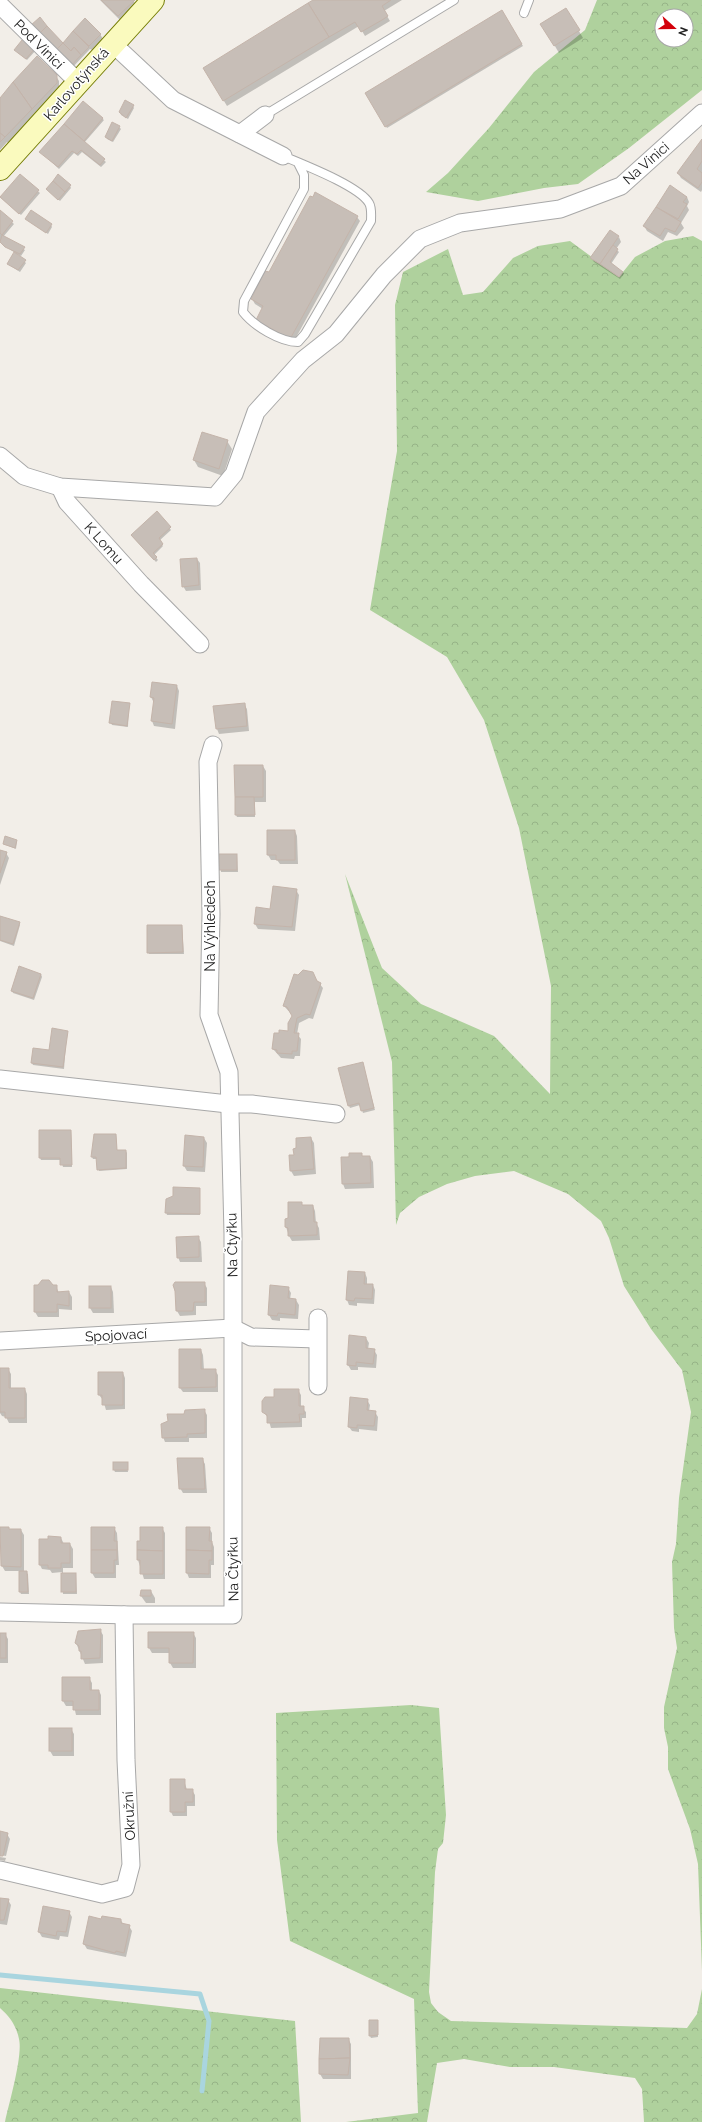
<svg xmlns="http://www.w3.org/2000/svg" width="702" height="2122" viewBox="0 0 702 2122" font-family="Raleway,sans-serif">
	<defs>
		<pattern id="forest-crowns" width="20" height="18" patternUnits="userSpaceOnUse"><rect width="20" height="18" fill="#afd19d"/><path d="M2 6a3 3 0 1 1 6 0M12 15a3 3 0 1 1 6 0" fill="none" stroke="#96b387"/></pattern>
	</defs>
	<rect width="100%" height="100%" fill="#f2eee8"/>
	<g fill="url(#forest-crowns)" fill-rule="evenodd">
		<path d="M597,0H702V90L629,148L578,184L544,188L478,201L426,192L448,173L489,128L534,72L585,30ZM662,16H686V40H662Z"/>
		<path d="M693,236L702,241V1971L698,1864L690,1829L668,1769V1747L664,1728V1707L677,1648L674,1628L672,1562L676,1544L679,1498L691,1412L682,1370L651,1329L624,1286L609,1238L601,1221L568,1194L514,1171L475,1176L447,1184L419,1197L400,1213L396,1225L392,1062L345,874L382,968L421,1004L494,1036L550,1094L551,986L519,828L484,720L447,657L370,610L397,451L395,305L403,272L448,249L463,295L483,292L513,258L538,246L570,241L619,277L635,257L665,241Z"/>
		<path d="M411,1705L439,1708L446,1815L443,1843L438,1849L435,1872L429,1992L431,2003L438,2012L451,2021L687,2028L697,2014L702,1989V2122H644L642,2089L635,2078L554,2067H510L464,2059L437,2063L427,2122H346L418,2113L414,1999L290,1941L277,1840L276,1713Z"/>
		<path d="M0,1988L295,2021L301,2122H5C9,2103 23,2056 19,2039C16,2025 10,2017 0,2008Z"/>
	</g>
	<g fill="#0003">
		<path d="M100,0H133L137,6L121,21Z"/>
		<path d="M317,0H402L384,11L390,21L365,36L359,26L227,106L204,68Z"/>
		<path d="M566,9L583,38L559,53L542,24Z"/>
		<path d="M502,11L523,46L387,128L366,93Z"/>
		<path d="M74,32L100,34L103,39L92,50L90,49L71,69L63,44Z"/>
		<path d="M37,49L27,60L17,52Z"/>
		<path d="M56,76L59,81V88L34,114L36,117L9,144L7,142L0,150V99Z"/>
		<path d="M83,103L104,120L84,143L106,162L101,167L82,152L78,156L74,153L59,169L41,152Z"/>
		<path d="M133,106L134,108L128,119L121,115L120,112Z"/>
		<path d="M119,127L121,129L113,142L107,139L106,137Z"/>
		<path d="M702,140V190L701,192L681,178L678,173Z"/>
		<path d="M20,176L40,193L21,215L1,198Z"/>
		<path d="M70,186L71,188L60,201L47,189Z"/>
		<path d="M670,187L687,197L689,202L687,206L689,210L681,223L684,228L677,236L668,232L663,241L647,231L644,226Z"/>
		<path d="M0,211L14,224L3,237L25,250L21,256L16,254L26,263L20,272L8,264L15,253L0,242Z"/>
		<path d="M357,217L360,221L293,343L260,325L257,320L263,309L255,304L252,299L269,274Z"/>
		<path d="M26,219L51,225L52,227L48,234Z"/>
		<path d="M619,237L621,242L616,249L619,252L611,264L623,272L624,274L620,279L594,262L591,258Z"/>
		<path d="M227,441L232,449L223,476L198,467L194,460Z"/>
		<path d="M157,513L171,530L159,541L163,546L154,555L158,560L156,562L132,536Z"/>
		<path d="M197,559L200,563L201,590L186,591L183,586Z"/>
		<path d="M153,683L177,686L179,691L175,729L154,726L152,721L154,703L151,697Z"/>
		<path d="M129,704L128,727L112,725L111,723Z"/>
		<path d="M244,704L247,709L249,731L219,734L217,729Z"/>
		<path d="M263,766L266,771V802H255V817H237L236,815Z"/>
		<path d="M295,831L297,836L298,864H280L277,860H271L268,855Z"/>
		<path d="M17,841L16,849L4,844Z"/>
		<path d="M0,851L6,853L9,858L0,885Z"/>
		<path d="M220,855H237L238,872H221Z"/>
		<path d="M296,890L299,895L295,931L258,929L255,924Z"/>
		<path d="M0,921L19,923L20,925L14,946L0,941Z"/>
		<path d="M182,926L184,954H149L148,952Z"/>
		<path d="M19,968L41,974L42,977L34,1000L13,993L12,991Z"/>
		<path d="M310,972L323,988L313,1019L309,1018L299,1023L297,1034L301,1039L300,1056H295L294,1059L281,1058L273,1049L289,1032L293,1016L284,1006L298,976Z"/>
		<path d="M67,1032L64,1069L33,1065L32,1063L50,1051Z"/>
		<path d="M363,1065L375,1110L363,1113L360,1105L350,1108L349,1106L339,1069Z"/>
		<path d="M71,1131L72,1167H63L61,1160H41L40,1158Z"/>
		<path d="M116,1135L117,1151H126L127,1153V1169L99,1171L97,1159H93L92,1157Z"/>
		<path d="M204,1138L207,1143L205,1172L187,1171L184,1166Z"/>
		<path d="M311,1138L314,1143L316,1174L294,1176L291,1171L295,1156Z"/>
		<path d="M361,1154L363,1157H370L373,1162L374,1188L345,1189L343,1184L342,1158Z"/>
		<path d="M200,1189V1215H167L166,1212L174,1196Z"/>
		<path d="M301,1203L303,1206H313L315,1211L316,1223L319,1228L320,1240L292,1241L289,1236L286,1227L289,1219Z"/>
		<path d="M198,1237L201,1242L202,1262H180L178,1257Z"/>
		<path d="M349,1272L365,1273L367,1278V1285H373L375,1290L374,1304L357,1303V1306L349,1305L347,1300Z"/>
		<path d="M176,1283H204L207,1288V1306H196V1315L180,1316L177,1311L176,1293L174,1289Z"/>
		<path d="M53,1286H56L59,1293L69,1292L72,1297V1310L59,1309V1317H38L35,1312Z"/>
		<path d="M271,1286L288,1288L291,1293L290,1299L296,1300L299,1305L298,1319L280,1318V1321L272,1320L269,1315Z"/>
		<path d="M90,1287H111L113,1292L114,1313H93L90,1308Z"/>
		<path d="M366,1338L369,1343L368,1349L374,1350L377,1355L376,1368L358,1367V1370H351L348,1365Z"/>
		<path d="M201,1350L203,1355L204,1370H215L218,1375V1392H183L180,1388Z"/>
		<path d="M0,1369H8L11,1374V1389H25L27,1394V1423H9L6,1417L2,1416L0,1413Z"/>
		<path d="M123,1373L125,1378V1409L106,1410L103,1400L99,1395Z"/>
		<path d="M298,1390L301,1395V1407L306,1412V1418H302V1427L271,1428L268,1418L263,1411L275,1398Z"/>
		<path d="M367,1400L370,1405L369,1411L375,1412L378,1417L377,1431L359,1429V1432L352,1431L349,1427Z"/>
		<path d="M204,1410L207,1415V1438H189V1442H165L163,1437L185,1415Z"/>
		<path d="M202,1459L205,1464L207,1493H183L180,1488Z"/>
		<path d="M127,1463L128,1472H115L114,1470Z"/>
		<path d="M0,1528L21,1530L24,1535V1572L28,1574L29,1594H21L20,1592V1571H5L2,1566Z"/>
		<path d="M92,1528H114L117,1533L119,1565H116V1578H95L92,1573Z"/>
		<path d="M162,1528L165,1533V1579H144L138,1560L141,1542Z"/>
		<path d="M187,1528H209L212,1533V1542L214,1547V1565H211V1578H189L187,1573Z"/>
		<path d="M61,1538L64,1544H70L73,1549V1568H63V1574H76L77,1594H63L62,1572L52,1573L50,1570L42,1569L40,1565Z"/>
		<path d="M151,1591L155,1598V1603H146L141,1596Z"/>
		<path d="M100,1630L103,1635V1663L85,1664L76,1643Z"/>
		<path d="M193,1633L196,1638V1668H173L170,1663V1653H152L149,1648Z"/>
		<path d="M0,1634H5L8,1639V1663H0Z"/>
		<path d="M89,1678L92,1683V1691H99L101,1695V1715H76L74,1706H66L63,1701Z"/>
		<path d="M71,1729L74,1734V1756H53L50,1751Z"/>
		<path d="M184,1780L187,1790H192L195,1795V1806H187V1816H173L171,1812Z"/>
		<path d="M0,1832L7,1834L10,1839L6,1856L0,1855Z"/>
		<path d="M0,1857L6,1858L5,1861L0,1860Z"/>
		<path d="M0,1899L8,1900L11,1905L7,1925L0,1924Z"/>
		<path d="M69,1912L72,1917L68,1937L60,1936L59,1940L42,1937L39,1932Z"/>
		<path d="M102,1920H121L123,1924L129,1926L132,1931L126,1957L87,1949L84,1944Z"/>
		<path d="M377,2021L378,2037L371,2038L370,2036Z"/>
		<path d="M320,2039H348L351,2044V2079H323L320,2074Z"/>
	</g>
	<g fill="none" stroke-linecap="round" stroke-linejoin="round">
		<path stroke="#a9d5df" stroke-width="5" d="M0,1975L200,1994L209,2021L202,2091"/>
	</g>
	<g fill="#c7beb7" stroke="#c4b4aa">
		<path d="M101,0H135L118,16Z"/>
		<path d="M313,0H391L382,6L388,16L382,20L361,32L355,22L329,37L308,3Z"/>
		<path d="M308,3L329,37L223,101L203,68Z"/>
		<path d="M566,8L580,30L554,46L540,24Z"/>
		<path d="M502,10L522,44L385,127L365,93Z"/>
		<path d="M40,17L47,26L38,35L30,26Z"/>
		<path d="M85,18L101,34L89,46L73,31Z"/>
		<path d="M47,26L63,43L54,52L38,35Z"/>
		<path d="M73,31L89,47L81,55L74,47L71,51L63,43Z"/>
		<path d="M26,35L37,46L26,59L14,50Z"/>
		<path d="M63,43L71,51L74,47L81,55L70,67L54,52Z"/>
		<path d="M37,56L57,75V83L32,109L13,82Z"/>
		<path d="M13,82L32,109L5,137L0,133V98Z"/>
		<path d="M125,100L134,105L126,118L119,112Z"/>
		<path d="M83,101L103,118L84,141L64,124Z"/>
		<path d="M112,122L120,126L112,141L105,137Z"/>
		<path d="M64,124L105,159L100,165L81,150L77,154L72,151L58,167L39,152Z"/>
		<path d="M0,133L5,137L0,142Z"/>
		<path d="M702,139V161L697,169L702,173V182L698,188L677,173Z"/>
		<path d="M20,174L39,190L19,214L0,197Z"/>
		<path d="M58,174L71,185L65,192L53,181Z"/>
		<path d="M53,181L65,192L58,200L46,189Z"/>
		<path d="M670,185L687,197L683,202L687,204L678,219L656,207Z"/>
		<path d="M315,192L358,216L290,339L256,320L263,306L251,299L265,271L269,272L310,196L313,197Z"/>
		<path d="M656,207L681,222L675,232L665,228L660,236L643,226Z"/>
		<path d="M0,210L13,221L2,235L0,233Z"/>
		<path d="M31,210L52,224L46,233L25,219Z"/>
		<path d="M610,230L619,236L600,264L590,258Z"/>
		<path d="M2,235L25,247L20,254L5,247L0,242Z"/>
		<path d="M613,245L618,249L610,262L623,272L619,277L600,264Z"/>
		<path d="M14,252L26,260L18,270L7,264Z"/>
		<path d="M202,432L228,440L219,469L193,460Z"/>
		<path d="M157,511L171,527L159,538L163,544L153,553L157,557L154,560L131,535Z"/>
		<path d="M197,558L199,585L182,587L180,559Z"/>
		<path d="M152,682L177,685L172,724L151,721L154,698L150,697Z"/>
		<path d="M112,701L130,703L127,726L109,723Z"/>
		<path d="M245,703L247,726L216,729L213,706Z"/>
		<path d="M234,765H263V797H235Z"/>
		<path d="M235,797H254L255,815H235Z"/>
		<path d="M267,830H295V860H276V855H267Z"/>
		<path d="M5,836L17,840L15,848L3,844Z"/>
		<path d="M0,850L7,852L0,873Z"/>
		<rect x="219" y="854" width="18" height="16"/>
		<path d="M273,886L297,889L292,927L254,924L256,907L270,909Z"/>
		<path d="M0,916L20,922L13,944L0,940Z"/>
		<path d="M147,925H182L183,952L147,953Z"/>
		<path d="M19,966L41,974L33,998L11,991Z"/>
		<path d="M303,970L313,972L317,981L321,983L310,1015L306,1014L297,1018L294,1033H299L297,1051H292V1054L277,1053V1050L272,1049L274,1033H279V1030L288,1031V1023L292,1016L287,1007L283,1006L294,974L298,975Z"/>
		<path d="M52,1028L68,1031L63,1067L31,1063L33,1048L49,1050Z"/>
		<path d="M363,1062L374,1108L361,1111L359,1103L348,1106L338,1068Z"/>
		<path d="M39,1130H71L72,1165H60V1158H39Z"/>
		<path d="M94,1134H116L117,1150H126V1168L97,1170L96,1157H91Z"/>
		<path d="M185,1135L204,1137L203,1167L183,1166Z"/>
		<path d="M311,1137L314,1169L290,1171L289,1155H294L293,1149L296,1148V1138Z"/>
		<path d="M349,1153H362V1156H370L371,1183L342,1184L341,1157H349Z"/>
		<path d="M173,1187L200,1188V1214L165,1213L166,1199L173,1196Z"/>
		<path d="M288,1202H302V1205H313L314,1222H317V1235L288,1236V1228L285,1227V1219L288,1218Z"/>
		<path d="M199,1236V1257L177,1258L176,1237Z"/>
		<path d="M348,1271L365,1272L364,1284H373L372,1299L355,1298L354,1301L346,1300Z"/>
		<path d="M42,1280H49L53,1285H57V1292L69,1291V1306L57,1304V1312H34V1285H38Z"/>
		<path d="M175,1282H205V1302H194L193,1311H176L175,1291L173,1285Z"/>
		<path d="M270,1285L289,1287L288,1298L296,1299L295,1315L278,1313L277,1316L268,1315Z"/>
		<rect x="89" y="1286" width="22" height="22"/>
		<path d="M349,1335L366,1337V1348L375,1349L373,1364L356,1362V1366L347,1365Z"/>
		<path d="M179,1349H201V1369H216V1387L179,1388Z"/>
		<path d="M0,1368H9V1388H25V1418H5V1412H0Z"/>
		<path d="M98,1372H123V1405H102V1395H98Z"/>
		<path d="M274,1389H299V1406H304V1414H299L300,1422L267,1423V1415L262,1412V1401L265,1397H274Z"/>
		<path d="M350,1397L368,1399L367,1410L376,1411L374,1426L357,1425V1428L348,1427Z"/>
		<path d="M205,1409V1433L187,1434V1437L162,1438L161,1424L168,1421L167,1414H184L185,1410Z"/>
		<path d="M177,1458H203L205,1489H179Z"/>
		<rect x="113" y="1462" width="15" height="8"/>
		<path d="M0,1527H9V1529H21V1567L1,1566Z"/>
		<path d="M91,1527H115L114,1541H117V1550H91Z"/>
		<path d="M140,1527H163V1551L137,1550V1541H140Z"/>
		<path d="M186,1527H210L209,1541H212V1551L186,1550Z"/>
		<path d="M48,1536L61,1537V1543H70V1563H61V1568H48V1565H39V1539H48Z"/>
		<path d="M91,1550H117V1560H114V1573H91Z"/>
		<path d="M137,1550L163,1551V1574H140V1560H137Z"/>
		<path d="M186,1550L212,1551V1560H209V1574L186,1573Z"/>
		<path d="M19,1571H27L28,1592H19Z"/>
		<rect x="61" y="1573" width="15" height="19"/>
		<path d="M141,1590H151V1596H140Z"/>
		<path d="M101,1629L100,1658L81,1659V1651H79V1646L75,1643L78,1631Z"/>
		<path d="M148,1632H194L193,1663H169V1648H148Z"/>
		<rect x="0" y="1633" width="6" height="25"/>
		<path d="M62,1677H90V1690H99V1710H73V1701H62Z"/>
		<rect x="49" y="1728" width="23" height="23"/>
		<path d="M170,1779H185V1789H193V1802H185V1812H170Z"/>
		<path d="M0,1831L8,1833L3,1856H0Z"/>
		<path d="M0,1898L9,1899L4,1920H0Z"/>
		<path d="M43,1906L70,1911L66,1932L57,1931L56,1936L38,1932Z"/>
		<path d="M89,1916L101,1919L102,1916L121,1919V1923L130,1925L124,1953L116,1951L115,1953L83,1944Z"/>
		<path d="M369,2020H378V2035L369,2036Z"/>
		<path d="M320,2038H349L350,2058L319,2059Z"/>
		<path d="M350,2058L348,2075L319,2074V2059Z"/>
	</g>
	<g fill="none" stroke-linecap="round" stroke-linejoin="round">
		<g stroke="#a8a8a8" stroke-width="10">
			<g id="service">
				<path d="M524,13L529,0"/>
				<path d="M265,115L454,0"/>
				<path d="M283,156C304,165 359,186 369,203C372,208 371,216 371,221L305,334L298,342C280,342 254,326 243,312L244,301L304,189V175L298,163"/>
			</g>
		</g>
		<g stroke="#a8a8a8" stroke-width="19">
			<g id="minor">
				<path d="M0,5L79,83"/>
				<path d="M112,43L173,100L283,156"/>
				<path d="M240,134L265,115"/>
				<path d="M0,456L24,476L60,487L215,497L234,474L256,412L303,360L336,334L384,275L420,239L460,223L560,209L621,186L702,113"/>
				<path d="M60,487L67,502L141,584L200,644"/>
				<path d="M0,1079L228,1104H252L336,1114"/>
				<path d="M318,1318V1386"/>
				<path d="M0,1341L233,1328L251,1337L317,1339"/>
				<path d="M0,1612L130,1615H233V1234L229,1072L209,1015L211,914L208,762L213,745"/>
				<path d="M0,1870L102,1894L125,1888L131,1865L126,1760L124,1615"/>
			</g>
		</g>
		<g stroke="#757d04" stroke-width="24">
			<path id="secondary" d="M0,169L153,0"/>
		</g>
		<use href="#service" stroke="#fff" stroke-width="8"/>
		<use href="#minor" stroke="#fff" stroke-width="17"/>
		<use href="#secondary" stroke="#fafabe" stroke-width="22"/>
	</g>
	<g text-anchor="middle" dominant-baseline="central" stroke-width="3" stroke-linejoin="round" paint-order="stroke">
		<g font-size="14" fill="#212121" stroke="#fff">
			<text transform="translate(39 44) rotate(45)">Pod Vinicí</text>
			<text transform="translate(76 84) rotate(-49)">Karlovotýnská</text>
			<text transform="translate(646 163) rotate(-41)">Na Vinici</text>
			<text transform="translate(104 543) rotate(48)">K Lomu</text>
			<text transform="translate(210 926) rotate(-90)">Na Výhledech</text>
			<text transform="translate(232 1245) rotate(-91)">Na Čtyřku</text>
			<text transform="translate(116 1335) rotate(-3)">Spojovací</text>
			<text transform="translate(233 1569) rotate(-91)">Na Čtyřku</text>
			<text transform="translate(129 1816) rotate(-93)">Okružní</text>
		</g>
	</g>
	<g transform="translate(674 28) rotate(111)"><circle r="19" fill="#ffffff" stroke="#a6a6a6"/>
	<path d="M0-3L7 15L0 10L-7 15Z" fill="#d3000a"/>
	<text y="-6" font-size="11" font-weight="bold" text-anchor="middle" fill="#212121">N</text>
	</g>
</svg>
